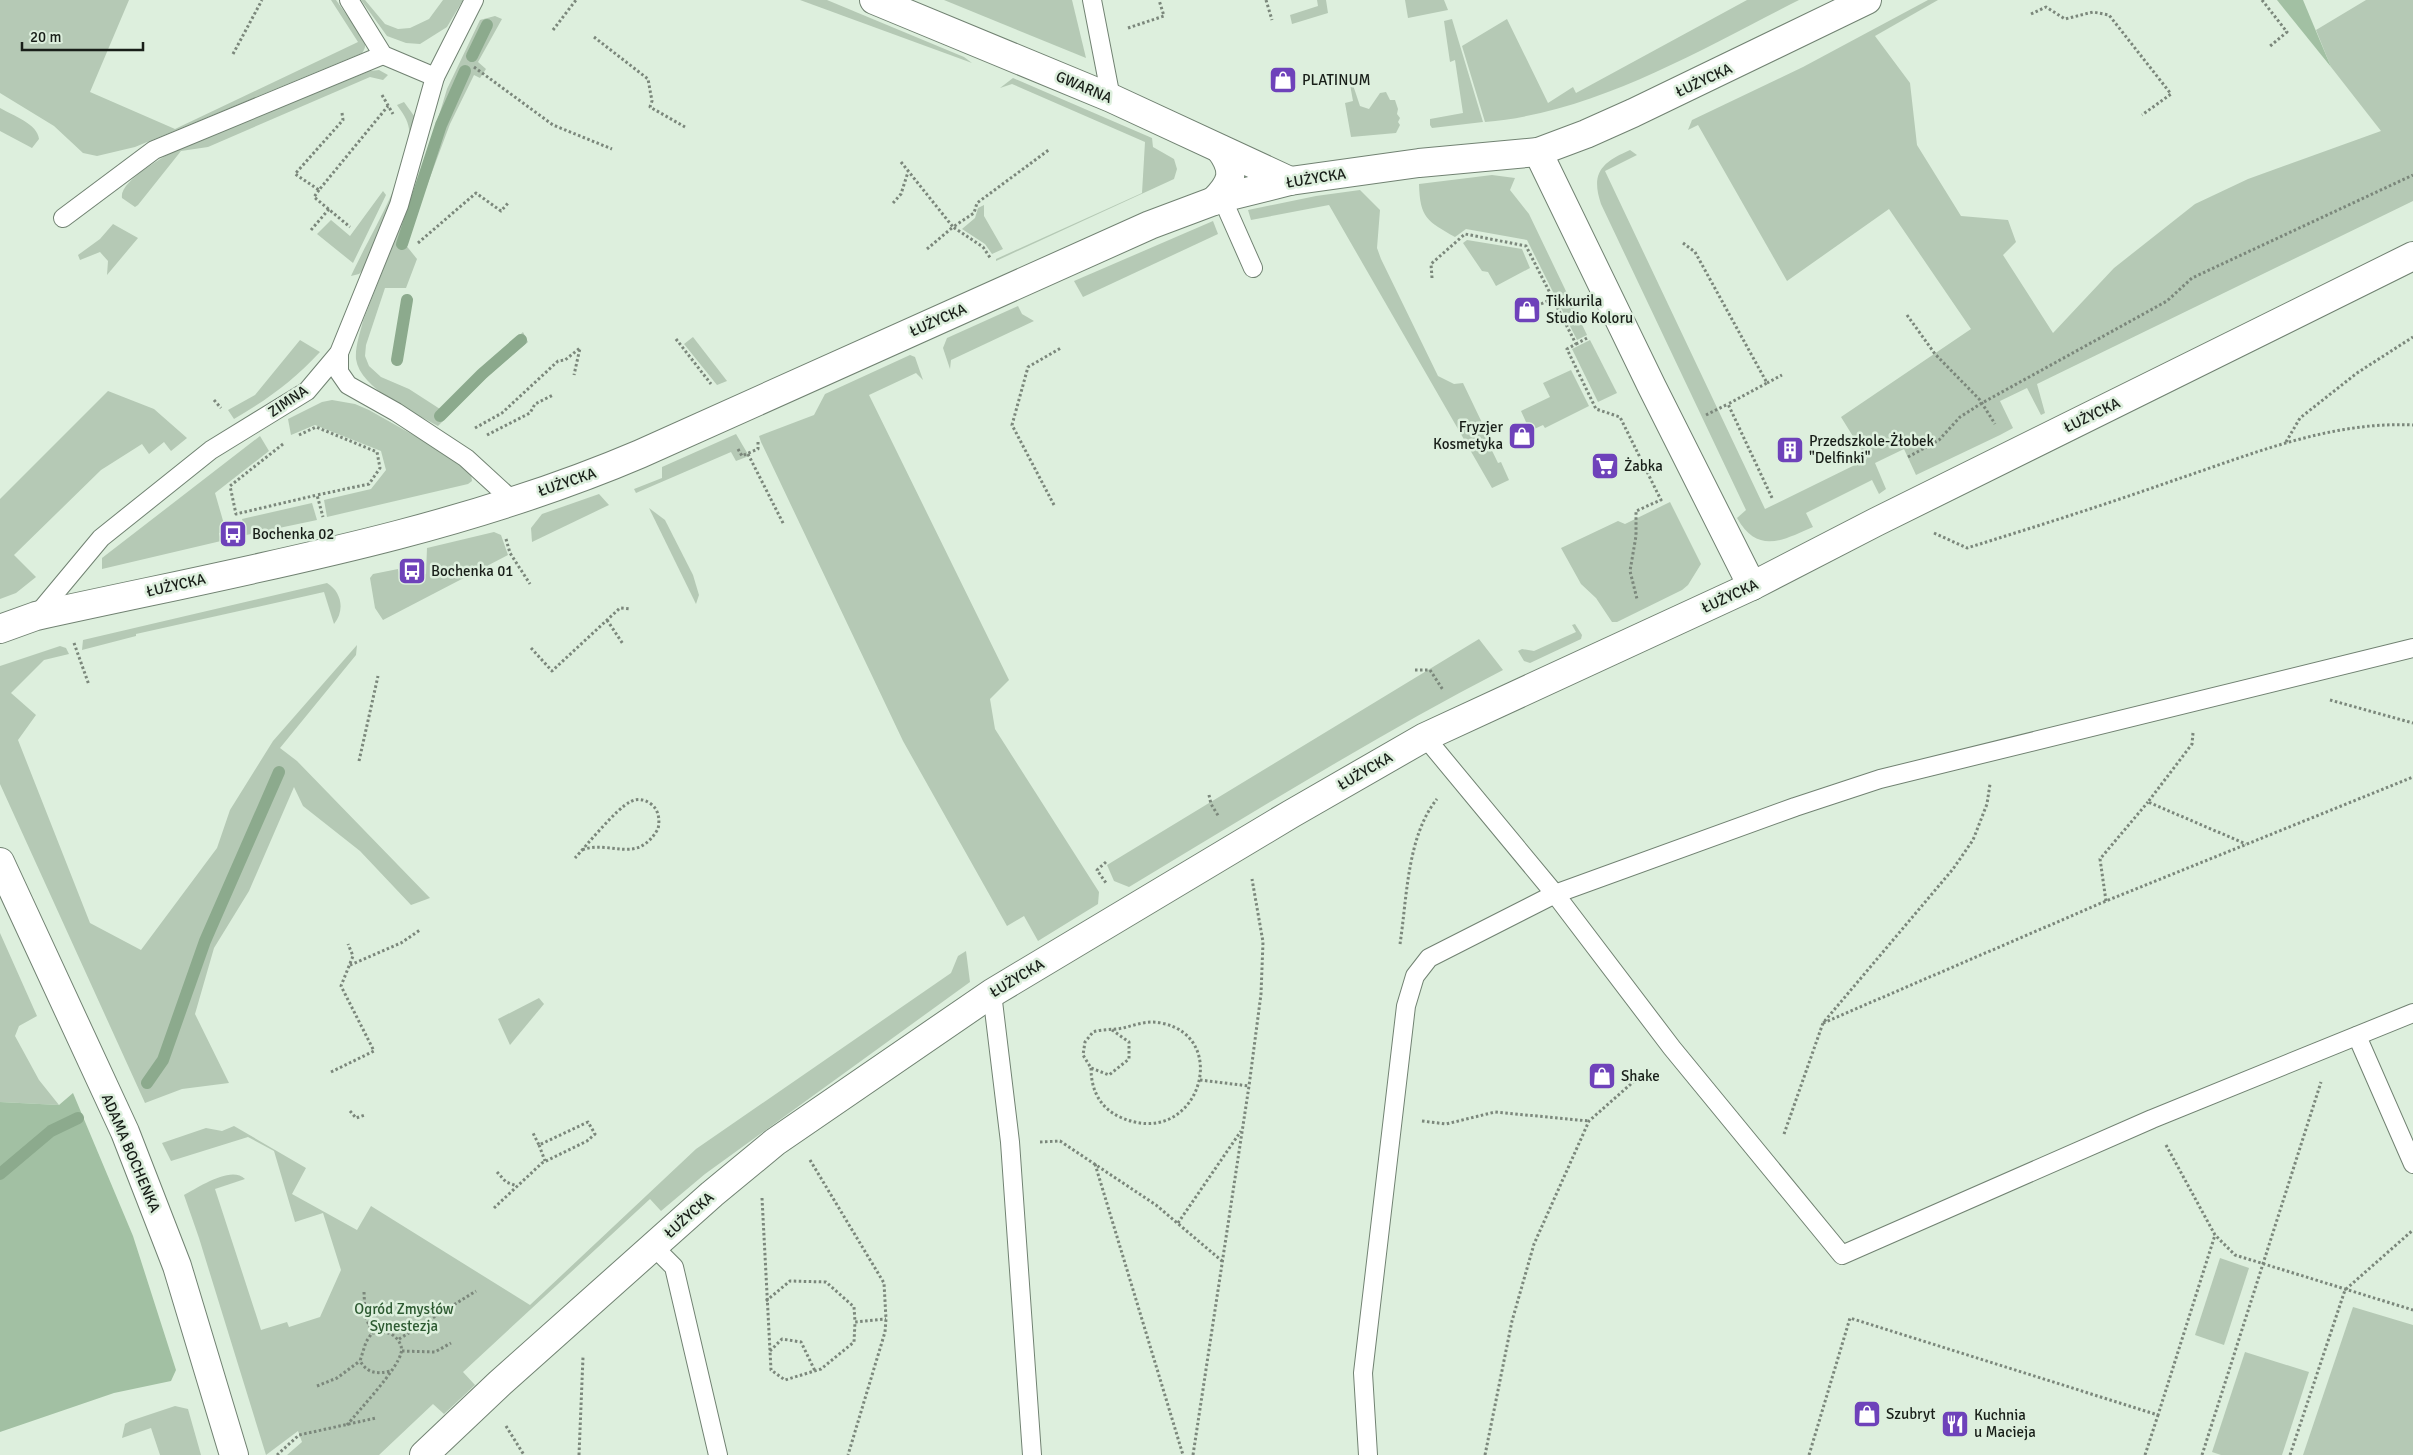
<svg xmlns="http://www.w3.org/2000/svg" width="2413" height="1455" viewBox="0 0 2413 1455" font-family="Signika,sans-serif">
	<rect width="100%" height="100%" fill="#ddefdd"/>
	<g fill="#b5c9b5">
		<path d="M0,0H129L90,92L175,129L358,42L331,0H336L363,38C366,44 366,48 362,53L135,147L97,156L83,153L54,126L0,93Z"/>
		<path d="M361,0H365L385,24L398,29L410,28L429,19L443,0H463L447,27L420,44L406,43L387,36Z"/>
		<path d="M800,0H827L964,57L972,63Z"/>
		<path d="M944,0H1072L1086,58Z"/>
		<path d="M1317,0H1326L1328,13L1292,24L1290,15L1318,6Z"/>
		<path d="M1405,0H1444L1448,10L1408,18Z"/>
		<path d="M1747,0H1799C1702,49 1595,113 1485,122L1462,46L1507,19L1548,103L1573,87L1576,93Z"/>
		<path d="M1928,0H1938L1875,36L1910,83L1917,145L1961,216L2008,220L2016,242L2003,255L2053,333L2114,268L2195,204L2248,179L2381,131L2331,67L2316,30L2366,0H2413V201L2037,384L2045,413L2041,415L2027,388L2000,401L2013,428L2000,435L1916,475L1904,449L1875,463L1886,489L1879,494L1872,480L1806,513L1813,527C1783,540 1758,555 1737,518L1746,510L1601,204C1590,172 1603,162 1630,150L1637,155L1605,171L1765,509L1867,459L1841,417L1971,329L1889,209L1787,281L1698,125L1688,130L1692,120L1803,67Z"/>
		<path d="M495,16L502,19L478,62L486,69L480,78L474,75L450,124L405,244L417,259L406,288H385L366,345L365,356L369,366L381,377L409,389L440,409L523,332L528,342L488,376L438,426C415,413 360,389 356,359C355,347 360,333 363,321L424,165L447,89L480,20Z"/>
		<path d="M1452,19L1483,122L1432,128L1430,125V119L1463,113L1455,60L1450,62L1444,21Z"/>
		<path d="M379,70L388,75L383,80L370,77L208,147L181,151L138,205L135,207L122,198C119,181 164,157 177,149L370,71Z"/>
		<path d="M1013,78L1152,138L1153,147L1174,159L1177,169L1174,179L996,261V259L1142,193L1145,142L1012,84L1000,88Z"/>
		<path d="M1349,79L1352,82L1360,106L1369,109L1380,93L1386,92L1390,100H1395L1398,109L1397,114L1400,118L1398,122L1400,125L1396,133L1351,137L1345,103L1353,101Z"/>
		<path d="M404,102L417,120L404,174L363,270L359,274L351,276C366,242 415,163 409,129C408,120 402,112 397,105Z"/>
		<path d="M0,108C12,115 38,124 39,139L32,148L0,131Z"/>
		<path d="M1492,175L1515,178L1510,190L1529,214L1587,335L1577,340L1527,240L1466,229L1455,237C1427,221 1420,218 1419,184Z"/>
		<path d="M1360,190L1380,210L1377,248L1381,259L1438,376L1454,384L1463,383L1485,429L1482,430L1498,463L1501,462L1509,480L1492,488L1329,205L1251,220L1248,210L1316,196Z"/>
		<path d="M383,191L386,195L353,263L317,234L331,220L350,236Z"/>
		<path d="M984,205V216L1003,249L992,254L985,244L962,229L975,218L978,208Z"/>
		<path d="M1213,221L1218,234L1083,297L1074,281Z"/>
		<path d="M113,224L138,238L107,275L108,261L100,252L80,260L78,255L100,239Z"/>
		<path d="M1467,240L1522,249L1530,268L1496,286L1488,272L1482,271L1463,243Z"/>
		<path d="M1018,306L1022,314L1034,321L951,360L950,369L943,348L947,338Z"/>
		<path d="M693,337L727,381L717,385L684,344Z"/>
		<path d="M300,340L320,352C294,380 267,400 234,419L228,410L255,395Z"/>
		<path d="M1590,340L1617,393L1598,402L1572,349Z"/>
		<path d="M910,355L915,357L923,380L916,373L869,395L1009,680L990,699L995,729L1099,892L1098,904L1038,941L1024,916L1007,926L903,741L761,442L759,436L814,415L825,394Z"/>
		<path d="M1571,370L1589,406L1545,428L1543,425L1530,431L1521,411L1550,397L1543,383Z"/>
		<path d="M108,391L154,409L187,438L171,451L164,442L149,454L142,444L101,470L14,555L36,577L16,593L0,599V499Z"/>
		<path d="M332,400L355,404L369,410L452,457L471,474L472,481L468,484L327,517L324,500L371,489L386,470L381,451L315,425L291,435L288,419L322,402Z"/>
		<path d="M736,434L749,456L736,461L731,452L636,493L634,489L662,478V467Z"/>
		<path d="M260,436L269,451L215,493L226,531L219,533L221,541L102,569V558Z"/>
		<path d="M599,494L609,505L532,542L531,528L542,514Z"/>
		<path d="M1670,502L1701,564L1688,585L1682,590L1617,622H1612L1596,598L1581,584L1561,548L1618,521L1625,524Z"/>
		<path d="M312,503L317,520L246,535L242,519Z"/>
		<path d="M649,508L665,520L693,575L699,595L696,604Z"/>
		<path d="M494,532L501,535L508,555L383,620L375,608L370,578L373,574L398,569L401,579L426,574L427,548Z"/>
		<path d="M327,583C342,592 345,611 334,624L324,592L136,634V636L82,650L83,640Z"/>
		<path d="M1575,624L1582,635L1581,639L1530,663L1524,661L1518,651L1522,649L1534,651L1576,632L1572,625Z"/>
		<path d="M1479,639L1503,670C1375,736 1253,813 1129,887L1114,881L1107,865Z"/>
		<path d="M357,645L356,655L280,748L297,761L430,898L411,905L360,851L303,806L294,787L249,891L214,948L195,1014L229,1083L182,1089L145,1103L0,784V666L60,646L66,648L69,654L44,660L11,693L36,715L18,740L90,923L141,950L217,848L230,810L273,741Z"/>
		<path d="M0,933L37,1016L19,1026L15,1036L39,1080L59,1105L0,1102Z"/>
		<path d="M966,951L970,982L705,1174L661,1211L650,1199L463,1372L475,1385L444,1414L433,1404L379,1455H287L302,1442L298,1431L266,1455L199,1238L184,1195C198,1188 231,1165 245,1179L215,1189L261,1330L287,1322L289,1327L320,1317L341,1270L323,1213L295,1222L274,1151L248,1137L171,1161L162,1143L206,1128L222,1131L234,1126L306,1168L292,1194L357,1230L371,1206L530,1305L696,1149L951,973L958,956Z"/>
		<path d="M539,998L544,1004L510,1045L498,1019Z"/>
		<path d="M2220,1258L2249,1268L2224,1345L2195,1335Z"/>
		<path d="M2353,1307L2413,1325V1455H2303Z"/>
		<path d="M2245,1352L2309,1372L2282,1455H2221L2212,1452Z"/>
		<path d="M175,1406L188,1409L201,1455H160L151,1428L122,1438L125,1424L130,1421Z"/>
	</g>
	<g fill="#a2c0a3">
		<path d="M2277,0H2303L2331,67Z"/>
		<path d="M73,1093L133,1236L176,1370L171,1381L114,1393L0,1432V1102L59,1105Z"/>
	</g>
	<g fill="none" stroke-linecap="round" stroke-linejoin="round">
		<g stroke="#8caa8d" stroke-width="12">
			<path d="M472,56L487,25"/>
			<path d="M402,244L441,125L465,71"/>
			<path d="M397,360L407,300"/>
			<path d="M440,416L482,374L521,340"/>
			<path d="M147,1083L163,1060L205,941L279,772"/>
			<path d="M0,1174L51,1131L78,1118"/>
		</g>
		<g stroke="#718272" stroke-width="20">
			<g id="lane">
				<path d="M349,0L383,55L435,77"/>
				<path d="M1092,0L1111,98"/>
				<path d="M1222,198L1253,268"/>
				<path d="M63,218L154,150L383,55"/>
				<path d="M339,353V372L348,385L396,412L466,458L513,501"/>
				<path d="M36,616L101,538L211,450L307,391L339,353L399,205L435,77L474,0"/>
				<path d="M1425,737L1555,894L1672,1048L1842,1255L2152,1119L2413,1013"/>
				<path d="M992,993L1010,1142L1032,1455"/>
				<path d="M2357,1036L2413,1164"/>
				<path d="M654,1247L674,1267L718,1455"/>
				<path d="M1368,1455L1363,1373L1406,1006L1415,976L1429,958L1555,894L1795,807L1880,779L2413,648"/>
			</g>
		</g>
		<g stroke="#718272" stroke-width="30">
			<g id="street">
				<path d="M874,0L1111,98L1290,181"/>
				<path d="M1538,152L1652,387L1752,586"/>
				<path d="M1214,201C1233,182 1236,171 1220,149"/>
				<path d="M0,862L125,1132L177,1266L234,1455"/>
				<path d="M424,1455L500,1383L712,1194L775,1142L992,993L1291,814L1425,737L1752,586L1876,522L2413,256"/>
			</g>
		</g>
		<g stroke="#718272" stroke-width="30">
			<path id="secondary" d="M0,629L36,616C239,571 448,536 640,454L1150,225L1222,198L1290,181L1419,163L1538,152L1586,134L1633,113L1867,0"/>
		</g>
		<g stroke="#7b877b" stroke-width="3" stroke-dasharray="2.5 2.5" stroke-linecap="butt">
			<path d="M1266,0L1272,20"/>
			<path d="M2262,0L2287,32L2269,47"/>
			<path d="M2031,14L2046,7L2065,19L2093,12L2109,15L2171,94L2142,115"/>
			<path d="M1128,28L1164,16L1159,0"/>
			<path d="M553,30L576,0"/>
			<path d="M594,37L648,79L652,101L650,107L685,127"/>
			<path d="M233,54L262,0"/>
			<path d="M474,67L553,125L612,149"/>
			<path d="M382,95L393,114"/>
			<path d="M342,113L343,120L295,174L319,190L388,106"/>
			<path d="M901,162L953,227L974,213L977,203L1050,149"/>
			<path d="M319,190L314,197L350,227"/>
			<path d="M893,203L901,194L908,172"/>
			<path d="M311,230L329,209"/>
			<path d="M418,243L476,193L501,211L509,202"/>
			<path d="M1683,243L1695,252L1767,383L1728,404L1773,500"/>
			<path d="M927,249L953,227L983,247L991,259"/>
			<path d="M1432,278L1431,264L1465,234L1526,246L1576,344L1567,349L1596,409L1620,417L1661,500L1636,511V536L1630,571L1637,599"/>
			<path d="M1541,304L1552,299"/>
			<path d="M1907,315L1935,354L1980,400L1995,424"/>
			<path d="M676,339L711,384"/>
			<path d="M1576,344L1589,337"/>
			<path d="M1767,383L1782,375"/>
			<path d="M214,400L221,408"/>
			<path d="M1706,415L1728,404"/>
			<path d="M475,428L502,413L558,361L565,360L580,348L574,375"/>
			<path d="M299,435L316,427L377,452L380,468L369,484L317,495L323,517"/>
			<path d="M487,435L530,413L535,404L553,395"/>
			<path d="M2286,442L2300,418L2357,373L2413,337"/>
			<path d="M283,444L230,486L236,514L317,495"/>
			<path d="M738,449L742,456L758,449V441"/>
			<path d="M748,454L784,525"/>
			<path d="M1908,457L1939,440L1960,417L1982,403L2167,301L2192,278L2413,175"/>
			<path d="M1054,505L1012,425L1028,367L1061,348"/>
			<path d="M1934,533L1967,548C2035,527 2104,505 2172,481C2250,455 2329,421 2413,425"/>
			<path d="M506,539L510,553L530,584"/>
			<path d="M607,620L623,644"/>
			<path d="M74,643L89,685"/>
			<path d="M531,648L552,671L620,608L631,609"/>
			<path d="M1415,670H1430L1443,690"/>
			<path d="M2330,700L2413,723"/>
			<path d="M2193,733L2192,744L2148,802L2246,844"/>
			<path d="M359,761L378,676"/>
			<path d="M1209,795L1211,804L1219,817"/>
			<path d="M575,858C586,846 617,808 630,802C637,798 644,799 651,804C659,810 660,820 658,829C636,866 611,839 582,850"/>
			<path d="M1106,862L1097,870L1106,883"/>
			<path d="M2106,901L2100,859L2148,802"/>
			<path d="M1400,944C1407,898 1407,836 1437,799"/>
			<path d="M350,965L401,943L420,930"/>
			<path d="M1823,1023L2106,901L2413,777"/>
			<path d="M1091,1068C1091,1090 1100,1108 1120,1117C1197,1152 1234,1037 1161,1023C1148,1020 1135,1025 1123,1028C1113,1030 1102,1029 1093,1032L1085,1042L1083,1055L1091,1068L1109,1075L1129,1059V1042L1112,1030"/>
			<path d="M331,1072L374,1051L341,986L353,956L348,944"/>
			<path d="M1200,1080L1249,1086"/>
			<path d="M350,1111L356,1118L365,1115"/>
			<path d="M1422,1121L1446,1124L1495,1112L1589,1121"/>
			<path d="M1784,1134L1823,1023L1953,869L1973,840L1987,804L1990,784"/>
			<path d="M1040,1142L1060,1141L1156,1205L1222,1261"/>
			<path d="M539,1145L545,1161"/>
			<path d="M2166,1145L2215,1235L2235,1255L2413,1310"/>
			<path d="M810,1160L884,1283L886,1319L885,1332L848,1455"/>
			<path d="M1095,1164L1183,1455"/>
			<path d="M497,1172L506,1182L517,1186"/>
			<path d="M762,1198L771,1370L785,1380L821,1369L854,1342L855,1322"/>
			<path d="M494,1208L542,1163L587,1141L595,1134L588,1122L539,1145L533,1133"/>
			<path d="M1178,1223L1241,1131"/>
			<path d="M364,1292L365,1315L372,1333"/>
			<path d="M766,1301L790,1281L826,1282L854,1307L855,1322L886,1319"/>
			<path d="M399,1339L476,1291"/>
			<path d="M402,1351L435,1352L451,1343"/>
			<path d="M770,1351L782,1339L801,1342L815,1371"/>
			<path d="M317,1386L337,1378L360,1361"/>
			<path d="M347,1425C360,1409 397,1370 401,1353C403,1347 399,1340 394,1336C388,1331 380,1332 372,1333L366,1342L360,1361C368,1374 377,1374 391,1371"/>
			<path d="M506,1426L524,1455"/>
			<path d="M277,1455L299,1435L376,1418"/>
			<path d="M579,1455L583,1357"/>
			<path d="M1193,1455L1249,1086L1261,994L1263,942L1252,879"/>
			<path d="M1485,1455L1512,1321L1534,1244L1589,1121L1649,1068"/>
			<path d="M1809,1455L1850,1318L2158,1415L2215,1235"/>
			<path d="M2145,1455L2158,1415"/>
			<path d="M2202,1455L2321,1082"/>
			<path d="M2290,1455L2345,1290L2413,1230"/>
		</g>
		<use href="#lane" stroke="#fff" stroke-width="18"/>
		<use href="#street" stroke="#fff" stroke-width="28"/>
		<use href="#secondary" stroke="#fff" stroke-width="28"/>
	</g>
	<defs>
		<g id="shop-square" transform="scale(1.4375)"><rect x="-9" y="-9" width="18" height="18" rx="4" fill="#6e42ba" stroke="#ddefdd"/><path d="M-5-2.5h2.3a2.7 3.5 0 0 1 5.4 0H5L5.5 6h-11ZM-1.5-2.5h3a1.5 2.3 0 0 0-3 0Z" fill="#fff"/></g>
		<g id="building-square" transform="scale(1.4375)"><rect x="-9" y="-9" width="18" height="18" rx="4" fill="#6e42ba" stroke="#ddefdd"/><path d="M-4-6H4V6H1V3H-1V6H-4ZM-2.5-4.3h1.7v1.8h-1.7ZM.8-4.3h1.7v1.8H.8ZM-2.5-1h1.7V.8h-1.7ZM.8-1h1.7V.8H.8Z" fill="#fff"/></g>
		<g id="supermarket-square" transform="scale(1.4375)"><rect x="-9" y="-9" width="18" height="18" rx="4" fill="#6e42ba" stroke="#ddefdd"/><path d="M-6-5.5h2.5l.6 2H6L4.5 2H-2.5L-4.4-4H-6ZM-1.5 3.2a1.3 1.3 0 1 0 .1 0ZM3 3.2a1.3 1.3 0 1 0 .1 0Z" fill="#fff"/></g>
		<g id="bus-square" transform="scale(1.4375)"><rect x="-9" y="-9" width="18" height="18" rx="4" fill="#6e42ba" stroke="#ddefdd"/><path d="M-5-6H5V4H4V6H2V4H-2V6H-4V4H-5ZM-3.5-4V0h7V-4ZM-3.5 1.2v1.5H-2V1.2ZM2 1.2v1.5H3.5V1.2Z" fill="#fff"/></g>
		<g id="restaurant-square" transform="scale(1.4375)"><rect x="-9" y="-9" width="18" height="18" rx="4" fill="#6e42ba" stroke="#ddefdd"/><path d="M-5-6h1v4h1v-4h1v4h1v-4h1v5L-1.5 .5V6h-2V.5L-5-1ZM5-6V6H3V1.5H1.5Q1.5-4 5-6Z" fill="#fff"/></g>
	</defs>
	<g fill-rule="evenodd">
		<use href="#shop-square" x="1283" y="80"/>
		<use href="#shop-square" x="1527" y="310"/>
		<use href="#shop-square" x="1522" y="436"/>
		<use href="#building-square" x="1790" y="450"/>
		<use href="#supermarket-square" x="1605" y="466"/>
		<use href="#bus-square" x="233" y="534"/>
		<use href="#bus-square" x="412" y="571"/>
		<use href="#shop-square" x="1602" y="1076"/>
		<use href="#shop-square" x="1867" y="1414"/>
		<use href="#restaurant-square" x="1955" y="1424"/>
	</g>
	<g text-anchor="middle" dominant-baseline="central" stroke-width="5" stroke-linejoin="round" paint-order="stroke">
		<g font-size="15" fill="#181e18" stroke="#ddefdd" text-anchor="start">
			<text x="1302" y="80">PLATINUM</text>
			<text x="1546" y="301">Tikkurila<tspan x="1546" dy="17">Studio Koloru</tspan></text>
			<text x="1503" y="427" text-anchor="end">Fryzjer<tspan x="1503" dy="17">Kosmetyka</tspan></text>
			<text x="1809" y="441">Przedszkole-Żłobek<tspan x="1809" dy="17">"Delfinki"</tspan></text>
			<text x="1624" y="466">Żabka</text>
			<text x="252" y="534">Bochenka 02</text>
			<text x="431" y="571">Bochenka 01</text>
			<text x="1621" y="1076">Shake</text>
			<text x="1886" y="1414">Szubryt</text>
			<text x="1974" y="1415">Kuchnia<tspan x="1974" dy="17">u Macieja</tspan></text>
		</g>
		<g font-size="15" fill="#181e18" stroke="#ddefdd">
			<text transform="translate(1704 80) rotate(-25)">ŁUŻYCKA</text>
			<text transform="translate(1084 87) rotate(23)">GWARNA</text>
			<text transform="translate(1316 178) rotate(-9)">ŁUŻYCKA</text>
			<text transform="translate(938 320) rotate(-24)">ŁUŻYCKA</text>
			<text transform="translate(288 401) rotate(-34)">ZIMNA</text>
			<text transform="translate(2092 415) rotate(-26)">ŁUŻYCKA</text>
			<text transform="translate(567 482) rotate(-19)">ŁUŻYCKA</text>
			<text transform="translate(176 585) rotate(-13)">ŁUŻYCKA</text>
			<text transform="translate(1730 596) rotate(-25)">ŁUŻYCKA</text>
			<text transform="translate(1365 771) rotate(-30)">ŁUŻYCKA</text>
			<text transform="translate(1017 978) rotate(-31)">ŁUŻYCKA</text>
			<text transform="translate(131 1153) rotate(67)">ADAMA BOCHENKA</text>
			<text transform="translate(689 1215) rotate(-42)">ŁUŻYCKA</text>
		</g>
		<g font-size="15" fill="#2d5a31" stroke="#ddefdd">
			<text x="404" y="1309">Ogród Zmysłów<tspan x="404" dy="17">Synestezja</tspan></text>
		</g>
	</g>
	<path d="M22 42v8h121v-8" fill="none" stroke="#181e18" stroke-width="2.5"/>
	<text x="30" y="42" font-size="15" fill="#181e18" stroke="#ddefdd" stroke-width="4" paint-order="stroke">20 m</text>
</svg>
